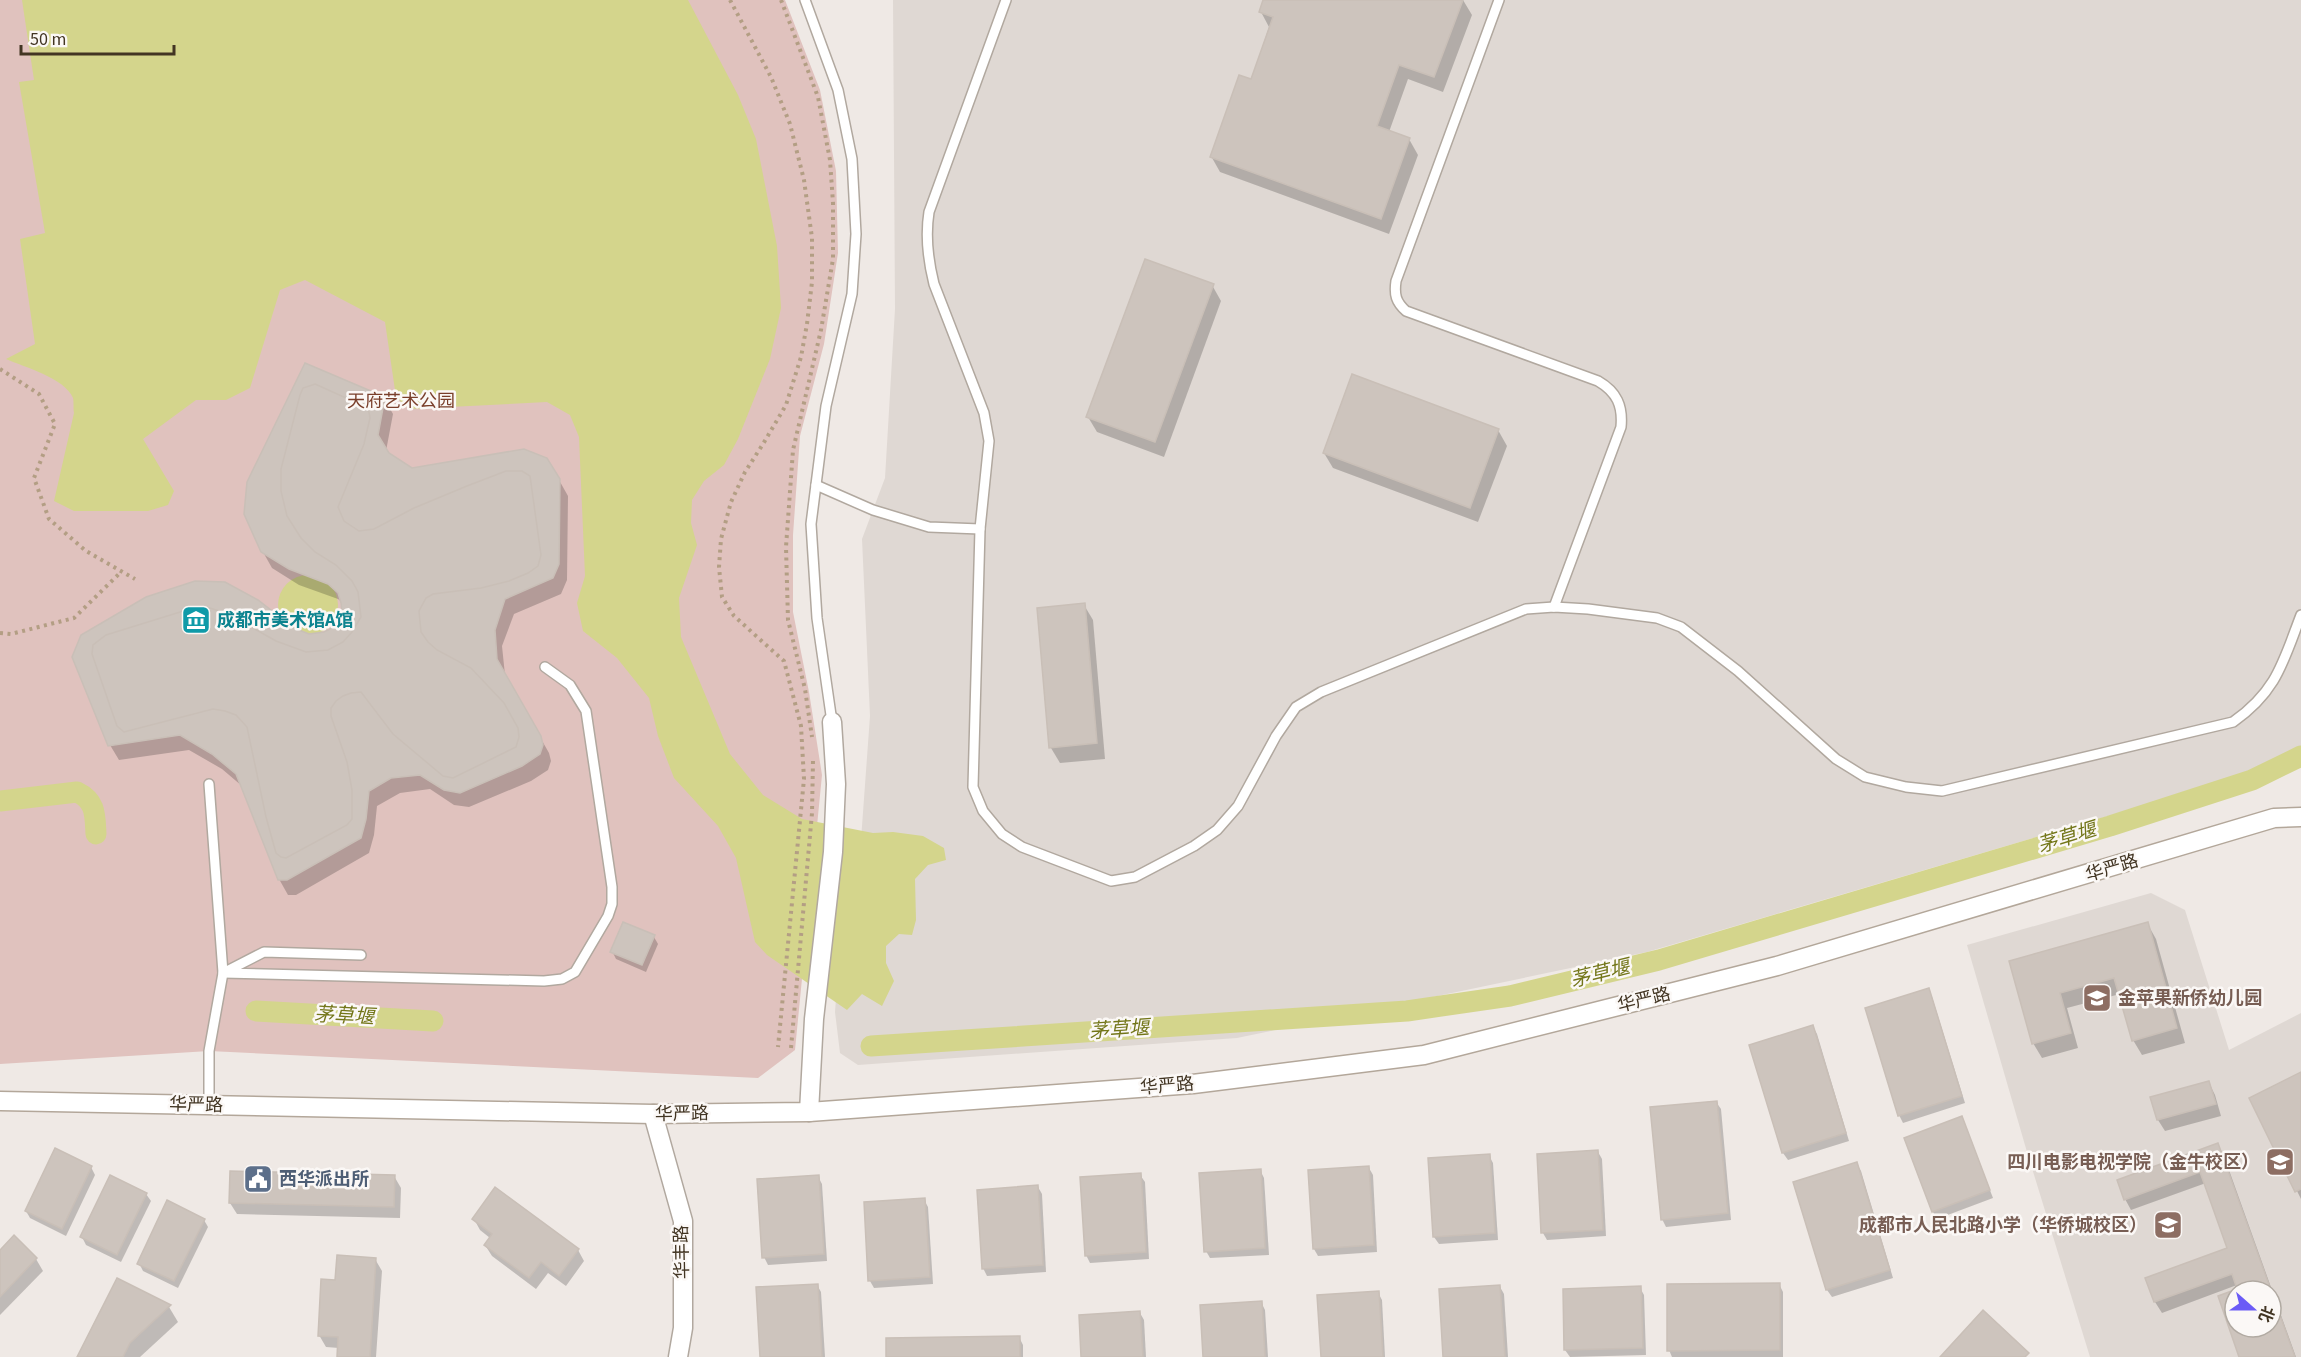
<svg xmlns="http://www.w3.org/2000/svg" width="2301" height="1357" viewBox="0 0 2301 1357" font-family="'Source Sans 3','Noto Sans SC',sans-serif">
	<rect width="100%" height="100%" fill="#efe9e5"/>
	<g fill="#dfd8d3" fill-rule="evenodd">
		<path d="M893,0H2301V759L1647,952L1237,1038L858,1065L840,1053L835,1012L840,945L861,840L870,716L862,539L885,478L895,309Z"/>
		<path d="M2151,893L2185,910L2229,1050L2301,1013V1357H2090L2027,1152L1967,945ZM2235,1291H2271V1327H2235Z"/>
	</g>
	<path fill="#e0c2be" d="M0,0H785L820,90L836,171L838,253L824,344L800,436L793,535V612L809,692L822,775L795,1050L758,1078L209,1051L0,1064Z"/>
	<g fill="#d4d58c">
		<path d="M22,0H688L738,95L756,139L777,246L781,308L770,359L738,439L724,465L704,481L692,500L691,523L697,545L679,598L681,637L730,754L763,795L802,819L873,833L893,832L923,836L944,848L946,860L928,865L915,879L916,920L912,935L899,934L886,946V963L894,981L882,1006L862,994L847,1010L767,955L755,942L736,858L718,826L674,778L658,736L649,698L617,658L583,631L577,603L585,576L579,437L570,415L547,402L409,409L396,397L385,322L305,280L280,290L250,388L226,400H196L143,439L174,491L168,505L148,511H74L54,501L74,413C73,409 74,402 73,398C65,378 24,367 6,359L35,344L20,239L45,233L19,82L34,80Z"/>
		<circle cx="308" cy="605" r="30"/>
	</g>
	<g fill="#0003">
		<path d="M1265,0H1463L1472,15L1443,92L1408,79L1389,132L1409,139L1418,155L1389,234L1220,172L1211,156L1251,81L1269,27L1261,12Z"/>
		<path d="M1212,285L1221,301L1164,457L1097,432L1088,417Z"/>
		<path d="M384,398L393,414L386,451L412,470L559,480L568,496L567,580L561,594L514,614L502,646L505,675L549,753L551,761L548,770L531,781L469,807L454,805L430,789L400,793L377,806L374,835L369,853L296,895H288L279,879L242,786L222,769L189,750L119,760L110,745L293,629L308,635L325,634L337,627L343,614V603L338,599L299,585L272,568L263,552Z"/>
		<path d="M1498,430L1507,446L1478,522L1333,468L1324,453Z"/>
		<path d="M1084,605L1093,620L1105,759L1060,763L1051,748Z"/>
		<path d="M2147,923L2156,939L2185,1043L2142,1055L2133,1040L2120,994L2067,1008L2078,1048L2042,1058L2033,1043L2011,962Z"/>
		<path d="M654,937L658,944L646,972L616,959L612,951Z"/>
		<path d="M1928,990L1932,997L1965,1103L1903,1123L1899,1115Z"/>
		<path d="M1813,1027L1817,1034L1849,1141L1788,1160L1783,1153L1751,1046Z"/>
		<path d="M2301,1074V1199L2251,1098Z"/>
		<path d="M2209,1083L2215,1095L2221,1116L2165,1131L2158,1120Z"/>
		<path d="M1716,1102L1721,1109L1731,1220L1666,1227L1662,1219Z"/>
		<path d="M1965,1125L1993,1198L1937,1219L1933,1212Z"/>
		<path d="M2218,1145L2224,1156L2296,1357H2241L2220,1297L2235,1292V1327H2271V1291H2237L2239,1290L2237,1285L2162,1313L2155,1302L2147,1279L2229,1249L2206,1183L2131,1210L2125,1199Z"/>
		<path d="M1598,1152L1602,1159L1606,1236L1547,1240L1543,1233Z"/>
		<path d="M1489,1156L1493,1163L1498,1240L1439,1244L1434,1237Z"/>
		<path d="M1857,1164L1861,1171L1893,1278L1832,1297L1827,1290L1795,1183Z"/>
		<path d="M91,1167L95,1175L66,1236L30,1218L26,1211Z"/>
		<path d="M1369,1168L1373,1175L1377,1252L1318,1256L1314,1249Z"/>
		<path d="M1260,1170L1264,1178L1269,1255L1210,1258L1206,1251Z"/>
		<path d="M1140,1175L1145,1182L1149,1259L1090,1263L1086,1255Z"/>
		<path d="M394,1176L401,1188L400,1218L237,1214L230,1203Z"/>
		<path d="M818,1177L822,1184L827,1261L768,1265L764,1257Z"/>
		<path d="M1038,1187L1042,1194L1046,1272L987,1276L983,1268Z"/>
		<path d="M146,1194L151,1201L121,1262L86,1245L82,1237Z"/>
		<path d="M924,1200L928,1207L933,1284L874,1288L870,1281Z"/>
		<path d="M474,1219L578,1250L584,1261L566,1286L548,1273L536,1289L492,1256L485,1245L490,1238L480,1230Z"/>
		<path d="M204,1220L208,1227L178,1288L143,1271L139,1263Z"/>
		<path d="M14,1238L36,1259L43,1271L0,1315V1252Z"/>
		<path d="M375,1259L382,1271L376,1357H338L339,1348L326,1347L319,1335L337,1282Z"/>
		<path d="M118,1280L169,1307L178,1322L140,1357H79Z"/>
		<path d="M1779,1284L1783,1292V1357H1672L1669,1350Z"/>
		<path d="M817,1285L821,1292L825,1357H762Z"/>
		<path d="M1500,1287L1504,1294L1508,1357H1445Z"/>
		<path d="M1640,1288L1644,1295L1646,1355L1570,1357L1565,1350Z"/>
		<path d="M1378,1293L1382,1300L1385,1357H1323Z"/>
		<path d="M1261,1302L1265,1310L1268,1357H1205Z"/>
		<path d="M1140,1313L1144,1320L1146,1357H1083Z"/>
		<path d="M1019,1337L1023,1345V1357H888Z"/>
	</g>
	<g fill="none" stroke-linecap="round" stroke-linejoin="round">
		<g stroke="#d4d58c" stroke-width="21">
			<path d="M0,801L77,792C96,801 95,815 96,834"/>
			<path d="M256,1011L433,1021"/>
			<path d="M871,1046L1407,1011L1510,996L1659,960L2110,826L2252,780L2301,756"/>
		</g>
	</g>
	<g fill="#cdc4bd" stroke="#c9bfb7" stroke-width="1.5" fill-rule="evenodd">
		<path d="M1263,0H1463L1434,77L1399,65L1377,126L1410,138L1381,219L1210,157L1239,75L1251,79L1273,17L1259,12Z"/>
		<path d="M1145,259L1214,284L1155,442L1086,417Z"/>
		<path d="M305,363L385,397L378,435L389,453L412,468L524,449L547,458L560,479L559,564L553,578L505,599L495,630L497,659L541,736L543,745L540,754L522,766L460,793L444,790L420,775L391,778L369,791L366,819L361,838L287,880H278L236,774L212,754L180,735L108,746L72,657L81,635L146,597L195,581L225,582L258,600L294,628L309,634L324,632L336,626L342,613L341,603L338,593L328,584L289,569L261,552L244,514L247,482Z"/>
		<path d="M1352,374L1499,429L1470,508L1323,453Z"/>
		<path d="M315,384L364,406L369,412L370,418L364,444L338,507L344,521L359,531L374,529L414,508L467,486L506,471H522L530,476L541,555L538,566L528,573L509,581L481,588L433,594L426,598L419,611L421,632L428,642L437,650L471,668L504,703L518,728L519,737L516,747L453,778L443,776L393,734L361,692L351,693L343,696L336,701L331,708V716L347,762L352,790V819L347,825L286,858L281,857L276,853L266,817L247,727L236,715L225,711L213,709L124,732L117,726L92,654L93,645L106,635L193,608H210L228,614L276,641L306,652L328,650L343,642L352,632L361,617L358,592L352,581L336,565L315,552L301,538L287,516L281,491V469L300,395L303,388Z"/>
		<path d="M1085,603L1097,743L1049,748L1037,608Z"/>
		<path d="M623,922L655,935L642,965L610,952Z"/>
		<path d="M2148,922L2177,1028L2132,1041L2114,978L2060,993L2071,1033L2032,1044L2009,961Z"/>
		<path d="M1929,988L1962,1096L1898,1116L1865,1008Z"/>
		<path d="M1813,1025L1846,1133L1782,1153L1749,1045Z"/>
		<path d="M2301,1072V1189L2295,1192L2249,1098Z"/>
		<path d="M2209,1081L2216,1104L2157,1120L2150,1097Z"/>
		<path d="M1717,1101L1728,1213L1661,1220L1650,1107Z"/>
		<path d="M1962,1116L1990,1190L1932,1212L1904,1138Z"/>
		<path d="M2218,1143L2295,1357H2239L2218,1296L2237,1289L2232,1274L2154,1302L2145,1278L2227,1248L2200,1172L2124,1200L2117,1180ZM2235,1291H2271V1327H2235Z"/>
		<path d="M55,1148L92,1166L62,1229L25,1211Z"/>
		<path d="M1598,1150L1603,1230L1541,1233L1537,1154Z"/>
		<path d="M1490,1154L1495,1233L1433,1237L1428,1158Z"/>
		<path d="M1857,1162L1890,1270L1826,1290L1793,1182Z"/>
		<path d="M1369,1166L1374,1245L1313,1249L1308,1170Z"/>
		<path d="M1261,1169L1265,1248L1204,1252L1199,1173Z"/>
		<path d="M230,1171L395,1175L394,1207L229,1203Z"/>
		<path d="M1141,1173L1146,1252L1085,1256L1080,1177Z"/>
		<path d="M110,1175L147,1193L117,1255L80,1237Z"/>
		<path d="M819,1175L824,1254L762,1258L757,1179Z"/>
		<path d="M1038,1185L1043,1265L982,1269L977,1190Z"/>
		<path d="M495,1187L579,1249L559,1276L541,1262L529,1278L484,1245L492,1234L472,1219Z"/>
		<path d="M925,1198L930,1277L868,1281L864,1202Z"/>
		<path d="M167,1200L205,1219L174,1281L137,1264Z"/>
		<path d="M14,1235L37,1258L0,1297V1250Z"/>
		<path d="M337,1255L376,1258L370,1357H337L338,1337L318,1336L321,1279L335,1280Z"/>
		<path d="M117,1278L171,1305L130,1343L123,1357H77Z"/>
		<path d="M1780,1283V1350L1667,1351V1284Z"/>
		<path d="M818,1284L822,1357H760L756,1287Z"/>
		<path d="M1500,1285L1505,1357H1443L1439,1289Z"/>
		<path d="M1641,1286L1643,1348L1564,1350L1563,1289Z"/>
		<path d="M1379,1291L1383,1357H1321L1317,1295Z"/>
		<path d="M1262,1301L1265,1357H1203L1200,1305Z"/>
		<path d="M1983,1310L2029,1353L2025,1357H1940Z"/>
		<path d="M1140,1311L1143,1357H1081L1079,1315Z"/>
		<path d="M1020,1336V1357H886V1338Z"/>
	</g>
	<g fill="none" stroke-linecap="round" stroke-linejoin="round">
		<g stroke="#b1a89f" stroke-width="12">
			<g id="lane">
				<path d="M805,0L838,90L852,159L856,234L852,294L826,406L811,524L817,618L832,722"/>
				<path d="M1006,0L929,212C925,237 928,260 934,284L984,413L989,441L980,529L973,787L983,811L1002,834L1022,847L1111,881L1135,877L1194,846L1217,830L1238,806L1276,736L1296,707L1321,692L1526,609L1554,607L1588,609L1657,618L1681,627L1738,671L1836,759L1865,777L1906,787L1942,791L2233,722C2277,691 2283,662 2301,615"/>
				<path d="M1499,0L1396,281C1394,295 1396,302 1406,311L1598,381C1617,392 1623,406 1621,427L1554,607"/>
				<path d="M816,485L873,510L929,527L980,529"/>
				<path d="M209,784L223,973L209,1051V1105"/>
				<path d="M361,955L264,952L223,973L544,981L562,979L575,972L608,916L612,904V887L586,711L570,685L545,667"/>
			</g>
		</g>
		<g stroke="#b1a89f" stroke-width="21">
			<g id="street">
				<path d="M809,1112L814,1019L833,852L836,784L832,722"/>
				<path d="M653,1114L683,1221V1328L678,1357"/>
			</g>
		</g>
		<g stroke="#b3a79a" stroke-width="21">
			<path id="secondary" d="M0,1101L653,1114L809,1112L1193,1084L1424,1055L1777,966L2274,818L2301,817"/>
		</g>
		<g stroke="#b39e84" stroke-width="4" stroke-dasharray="3 4.5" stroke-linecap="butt">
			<path d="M730,0L771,77L790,124L804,180L812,238V282L807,324L801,357L786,405L763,444L745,472L731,502L721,539L719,567L722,597L734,616L784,661L801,726L804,779L778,1047"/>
			<path d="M781,0L818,97L830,160L833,203V259L821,330L793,450L786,547L788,620L805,689L812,737"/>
			<path d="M0,369L39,394L55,424L34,478L49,519L86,551L135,579"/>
			<path d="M0,633L11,634L74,618L121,572"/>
			<path d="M791,1048L812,813L813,760"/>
		</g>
		<use href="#lane" stroke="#fff" stroke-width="9"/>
		<use href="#street" stroke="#fff" stroke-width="18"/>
		<use href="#secondary" stroke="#fff" stroke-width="18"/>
	</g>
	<defs>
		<g id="museum-square" transform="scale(1.5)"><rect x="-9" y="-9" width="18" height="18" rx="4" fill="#0f9aa8" stroke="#fbf8f6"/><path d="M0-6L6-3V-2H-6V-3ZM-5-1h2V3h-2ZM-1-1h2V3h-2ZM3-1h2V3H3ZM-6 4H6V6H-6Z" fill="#fff"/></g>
		<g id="school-square" transform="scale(1.5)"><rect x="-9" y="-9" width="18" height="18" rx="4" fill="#8d6e63" stroke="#fbf8f6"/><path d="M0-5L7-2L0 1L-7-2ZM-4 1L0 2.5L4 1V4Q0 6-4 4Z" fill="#fff"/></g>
		<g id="university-square" transform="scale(1.5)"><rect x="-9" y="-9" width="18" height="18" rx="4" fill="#8d6e63" stroke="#fbf8f6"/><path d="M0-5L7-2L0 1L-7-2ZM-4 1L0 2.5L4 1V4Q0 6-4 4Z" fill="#fff"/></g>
		<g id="civic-square" transform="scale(1.5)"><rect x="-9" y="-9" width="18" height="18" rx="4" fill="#5c6f8a" stroke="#fbf8f6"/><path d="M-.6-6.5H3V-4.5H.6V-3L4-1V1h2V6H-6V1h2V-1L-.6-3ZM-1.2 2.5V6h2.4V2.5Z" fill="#fff"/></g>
	</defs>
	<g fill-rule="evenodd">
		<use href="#museum-square" x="196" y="620"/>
		<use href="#school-square" x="2097" y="998"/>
		<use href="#university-square" x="2280" y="1162"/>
		<use href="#civic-square" x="258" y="1179"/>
		<use href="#school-square" x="2168" y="1225"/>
	</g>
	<g text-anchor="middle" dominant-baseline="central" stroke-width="5" stroke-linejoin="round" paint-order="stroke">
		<g font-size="18" fill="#7a3f2b" stroke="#fbf8f6">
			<text x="401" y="401">天府艺术公园</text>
		</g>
		<g font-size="18" font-weight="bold" fill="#0d838f" stroke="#fbf8f6" text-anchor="start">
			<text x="217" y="620">成都市美术馆A馆</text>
		</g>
		<g font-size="18" fill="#423523" stroke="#fbf8f6">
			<text transform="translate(2112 868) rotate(-17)">华严路</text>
			<text transform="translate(1644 1000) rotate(-14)">华严路</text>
			<text transform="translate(1167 1086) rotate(-5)">华严路</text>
			<text transform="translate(196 1105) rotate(1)">华严路</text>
			<text transform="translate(682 1114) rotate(-1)">华严路</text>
			<text transform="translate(682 1252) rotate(-91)">华丰路</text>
		</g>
		<g font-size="18" font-weight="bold" fill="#785e54" stroke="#fbf8f6" text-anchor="end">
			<text x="2118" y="998" text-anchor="start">金苹果新侨幼儿园</text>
			<text x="2259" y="1162">四川电影电视学院（金牛校区）</text>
			<text x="2147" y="1225">成都市人民北路小学（华侨城校区）</text>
		</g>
		<g font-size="18" font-weight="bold" fill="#4e5e75" stroke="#fbf8f6" text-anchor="start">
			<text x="279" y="1179">西华派出所</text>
		</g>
		<g font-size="20" font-style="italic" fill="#737619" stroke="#fbf8f6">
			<text transform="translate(2067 838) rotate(-17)">茅草堰</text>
			<text transform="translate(1600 974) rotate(-14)">茅草堰</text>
			<text transform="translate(344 1016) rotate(3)">茅草堰</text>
			<text transform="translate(1119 1030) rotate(-4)">茅草堰</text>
		</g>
	</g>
	<g transform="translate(2253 1309) rotate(111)"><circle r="28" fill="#fbf8f6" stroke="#b1aaa2" stroke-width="1.5"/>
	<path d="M0-4.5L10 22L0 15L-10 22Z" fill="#6b5bf6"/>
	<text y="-9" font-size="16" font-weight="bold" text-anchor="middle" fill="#423523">北</text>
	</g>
	<path d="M21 45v9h153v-9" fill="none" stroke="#423523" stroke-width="3"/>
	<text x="30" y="45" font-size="18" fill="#423523" stroke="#fbf8f6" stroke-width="4.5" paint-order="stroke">50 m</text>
</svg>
